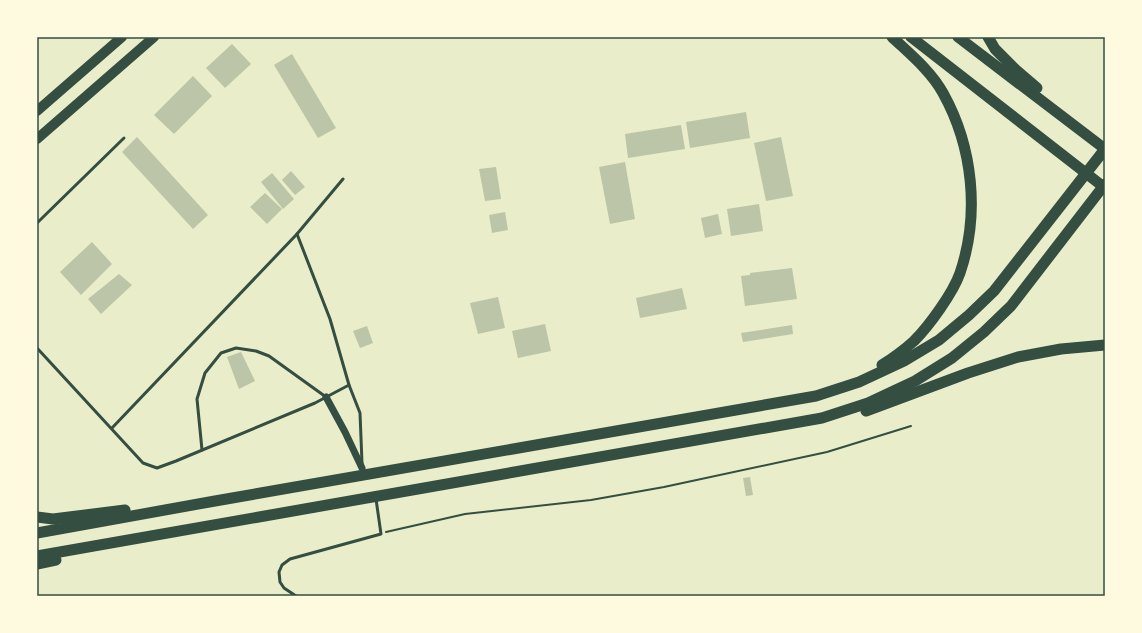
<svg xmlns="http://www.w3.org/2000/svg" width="1142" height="633" viewBox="0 0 1142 633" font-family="Ubuntu,sans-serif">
	<rect width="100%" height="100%" fill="#e9edc9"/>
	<g fill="#bcc5a7">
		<path d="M232,44L251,64L225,88L206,68Z"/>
		<path d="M292,54L336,128L318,138L274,65Z"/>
		<path d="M193,76L212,96L174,134L154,115Z"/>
		<path d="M746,112L750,138L690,148L686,122Z"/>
		<path d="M681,125L685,149L628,158L625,134Z"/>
		<path d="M137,137L208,215L193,229L122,152Z"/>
		<path d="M781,137L793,196L766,201L754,143Z"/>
		<path d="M625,162L635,219L610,224L599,167Z"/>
		<path d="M496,167L501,199L485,201L479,169Z"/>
		<path d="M291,171L305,187L295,195L282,180Z"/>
		<path d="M272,173L294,199L283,209L261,182Z"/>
		<path d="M265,193L282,209L267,224L250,207Z"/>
		<path d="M759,204L763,231L731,236L727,209Z"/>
		<path d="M505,212L508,230L492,233L489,215Z"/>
		<path d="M718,214L722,234L705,238L701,218Z"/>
		<path d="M92,242L112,264L81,295L60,272Z"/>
		<path d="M792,268L797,299L745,306L741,276L750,275V273Z"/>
		<path d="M119,274L132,285L101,314L88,299Z"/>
		<path d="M682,288L687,309L640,318L636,298Z"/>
		<path d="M498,297L505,328L478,334L470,303Z"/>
		<path d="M545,324L551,351L518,358L512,331Z"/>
		<path d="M792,325L793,334L743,342L741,333Z"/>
		<path d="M367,326L373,343L360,348L353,331Z"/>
		<path d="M241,352L255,381L239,389L227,357Z"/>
		<path d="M750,477L753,495L746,496L743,478Z"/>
	</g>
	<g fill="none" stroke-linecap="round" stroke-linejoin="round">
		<path stroke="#344e41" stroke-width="2" d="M386,532L465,514L591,500L664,487L827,452L911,426"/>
		<g stroke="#344e41" stroke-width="3">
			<path d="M37,223L124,138"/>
			<path d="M297,234L330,319L349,385L360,413L362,463"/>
			<path d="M37,348L143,463L157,468L176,461L315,403L349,385"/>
			<path d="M112,428L297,234L343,179"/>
			<path d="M202,450L197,399L205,373L221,353L236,348L256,351L269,356L326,397"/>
			<path d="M296,596L284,588L280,582L279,572L282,565L290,559L381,534L376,499"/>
		</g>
		<path stroke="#344e41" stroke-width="7" d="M326,397L345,432L362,468"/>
		<g stroke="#344e41" stroke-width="10">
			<path d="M37,111L122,37"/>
			<path d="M37,139L154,37"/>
		</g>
		<g stroke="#344e41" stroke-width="11">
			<path d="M911,37L1105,188"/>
			<path d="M958,37L1105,149"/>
			<path d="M988,37L995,49L1016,70L1037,88"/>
			<path d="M882,365C893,358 904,350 914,341C929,326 953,293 960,273C980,214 973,147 943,93C931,71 910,54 892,37"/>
			<path d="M866,411L968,373L1018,357L1061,349L1105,345"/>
			<path d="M37,517L53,519L125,510"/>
			<path d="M37,533L215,501L816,396L859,382L904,361L939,340L969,315L994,291L1105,149"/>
			<path d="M37,556L822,418L868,403L915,381L952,358L984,332L1011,306L1105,184"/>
			<path d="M37,564L56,560"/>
		</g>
	</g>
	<rect width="1142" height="633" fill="none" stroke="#fefae0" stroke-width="76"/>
	<rect x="38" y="38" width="1066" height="557" fill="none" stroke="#344e41" stroke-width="1.5"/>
</svg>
